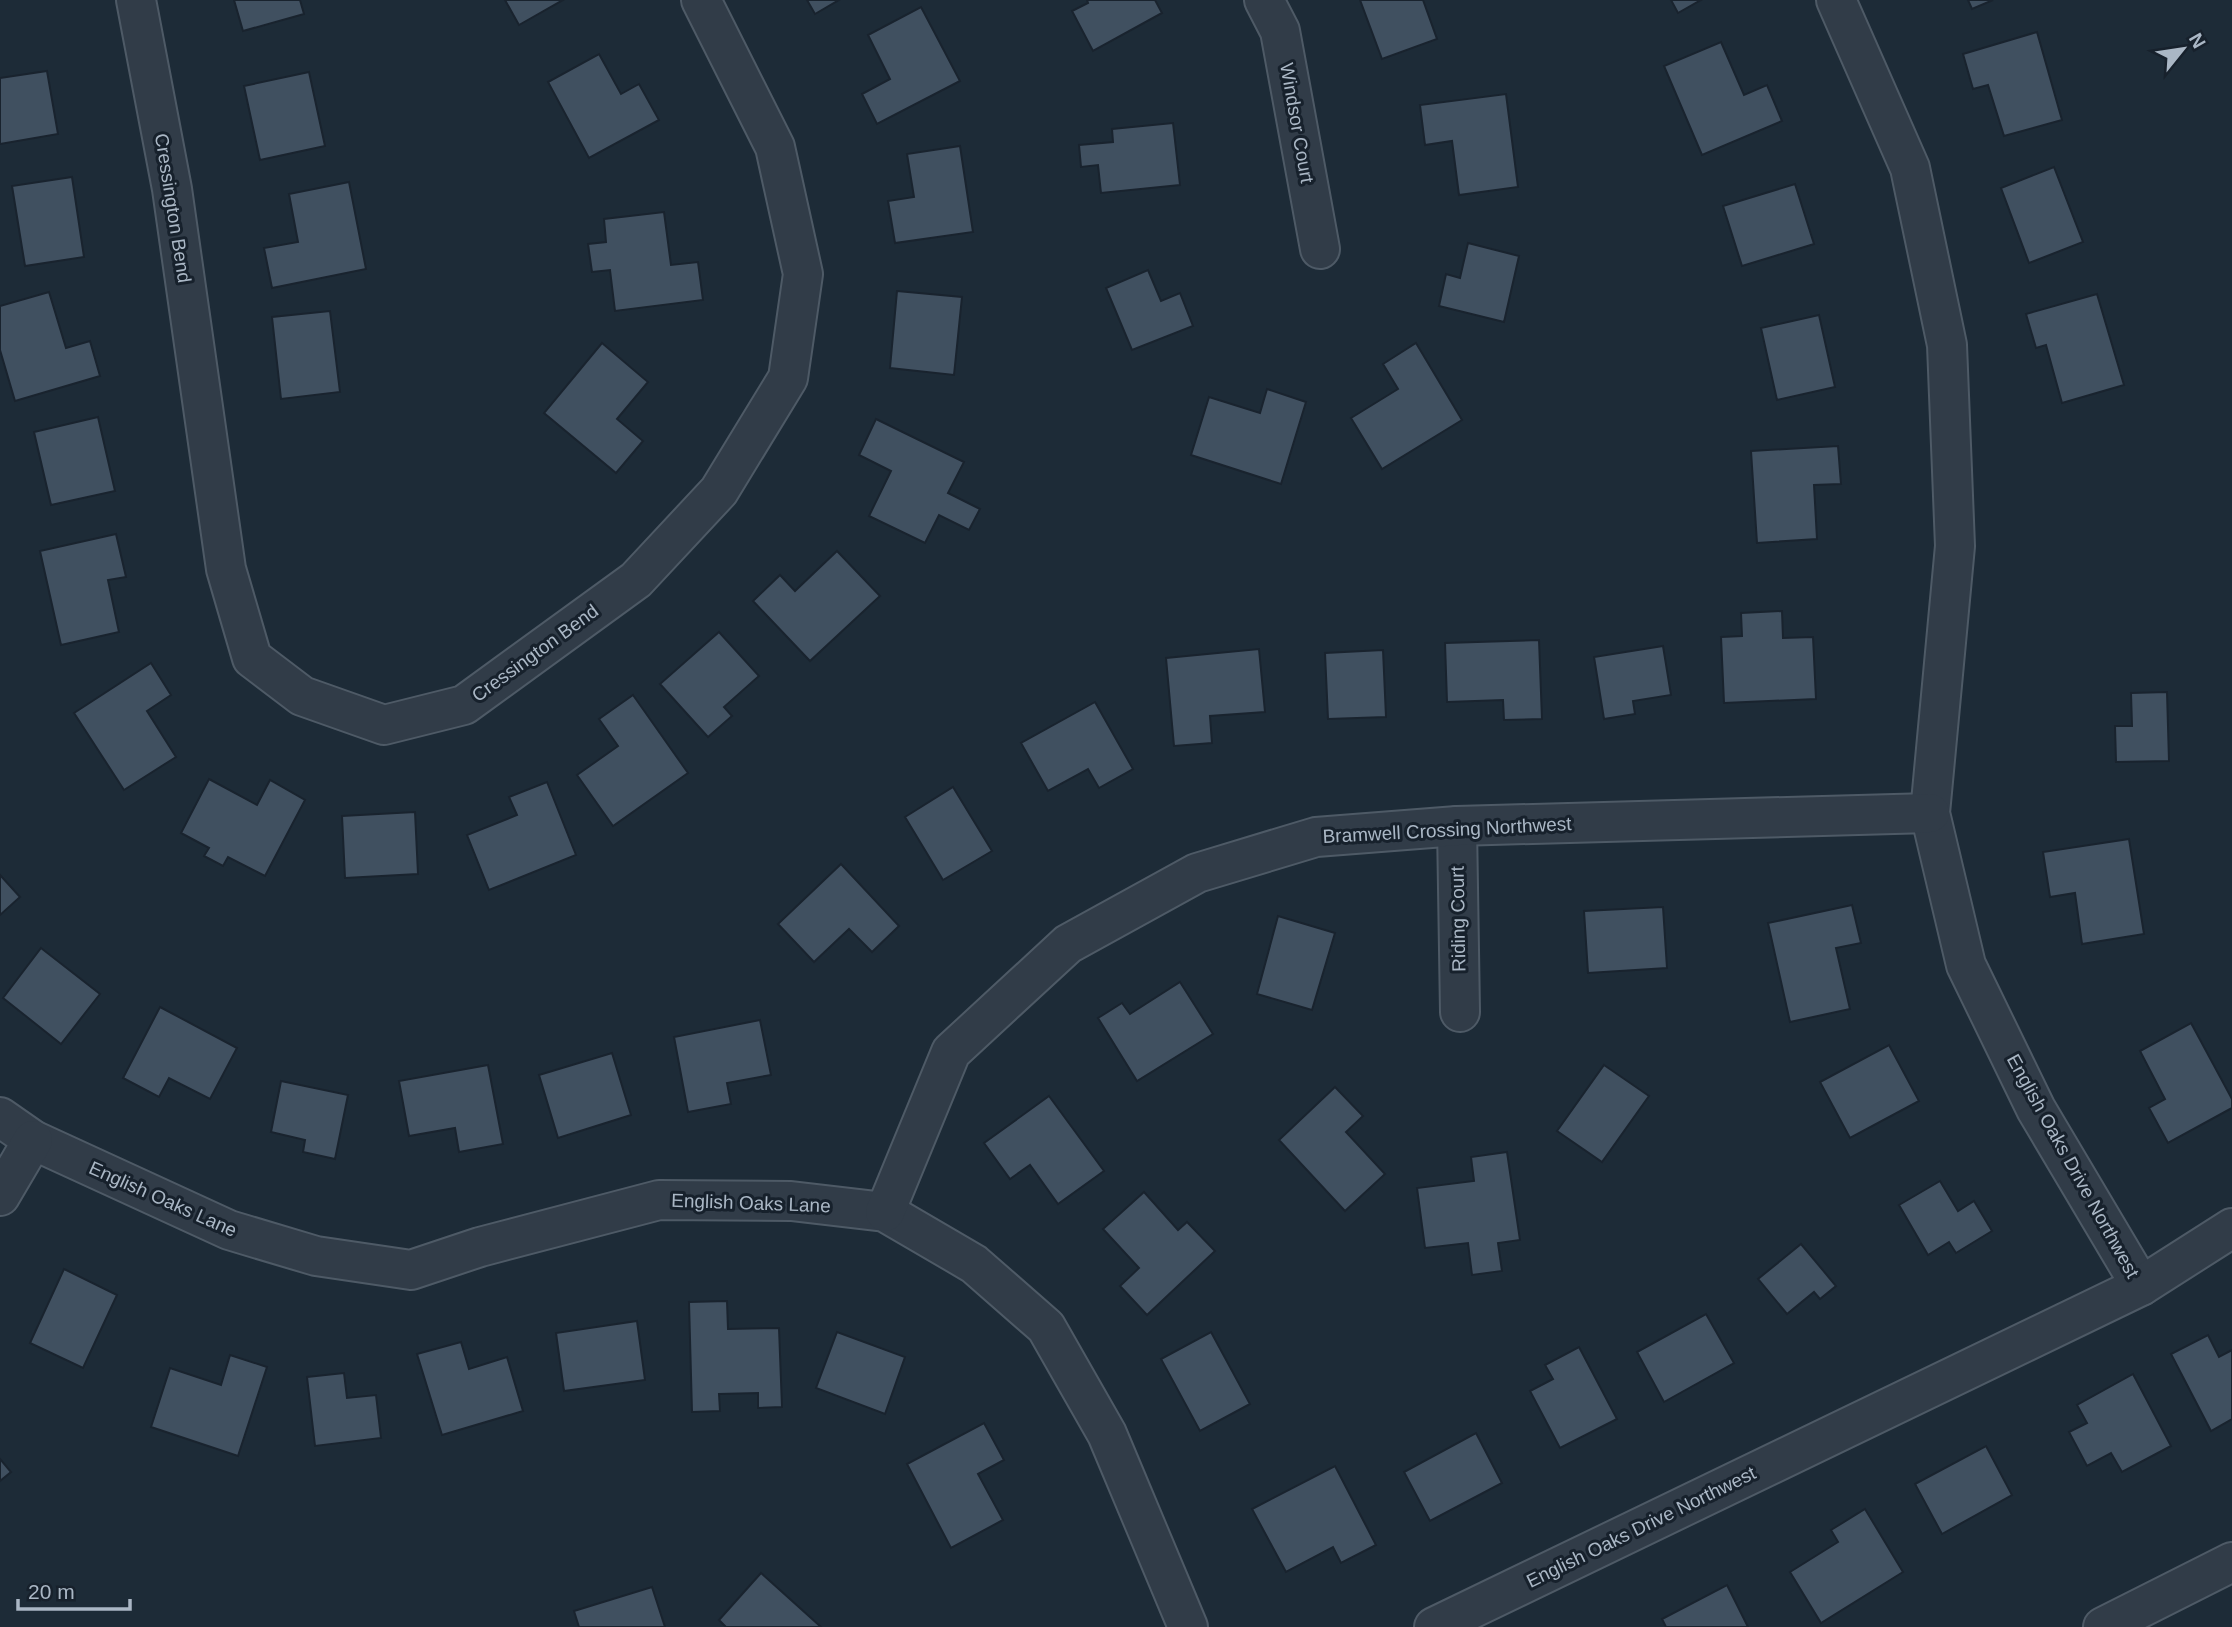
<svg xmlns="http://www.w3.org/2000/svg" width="2232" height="1627" viewBox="0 0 2232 1627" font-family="Arial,sans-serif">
	<rect width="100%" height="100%" fill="#1d2b37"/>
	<g fill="#405060" stroke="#19232e" stroke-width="2">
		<path d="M234,0H300L304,14L243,31Z"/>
		<path d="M505,0H563L519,25Z"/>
		<path d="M807,0H839L815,14Z"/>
		<path d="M1087,0H1155L1162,13L1093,51L1072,11L1088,3Z"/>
		<path d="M1360,0H1423L1437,39L1382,59Z"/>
		<path d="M1671,0H1701L1678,13Z"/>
		<path d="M1968,0H1993L1972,9Z"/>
		<path d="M921,7L960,81L877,124L862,94L890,79L868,35Z"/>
		<path d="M2037,32L2062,120L2004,136L1988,85L1973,89L1963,54Z"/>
		<path d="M1721,42L1744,95L1767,85L1782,121L1702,155L1664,66Z"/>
		<path d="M599,54L621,94L639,84L659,120L589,158L548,82Z"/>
		<path d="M47,71L58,134L0,144V78Z"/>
		<path d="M309,72L325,146L260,160L244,86Z"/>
		<path d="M1506,94L1518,187L1459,195L1452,141L1425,145L1420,105Z"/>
		<path d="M1173,123L1180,185L1101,193L1098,165L1081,167L1079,145L1113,142L1112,129Z"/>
		<path d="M960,146L973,232L895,243L888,201L914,197L907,154Z"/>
		<path d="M2054,167L2083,242L2029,263L2001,188Z"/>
		<path d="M72,177L84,257L25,266L12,186Z"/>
		<path d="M349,182L366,269L272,288L264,248L298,242L289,194Z"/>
		<path d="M1795,184L1814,244L1742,266L1723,206Z"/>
		<path d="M664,212L671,265L698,262L703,300L615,311L610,270L592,272L588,244L606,242L604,219Z"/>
		<path d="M1468,243L1519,256L1504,322L1439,306L1446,274L1460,278Z"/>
		<path d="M1148,270L1161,301L1180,293L1193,326L1132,350L1106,288Z"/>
		<path d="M897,291L962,297L954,375L890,368Z"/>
		<path d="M49,292L66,348L90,341L100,376L15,401L0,350V306Z"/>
		<path d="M2097,294L2124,385L2062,403L2046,345L2036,348L2026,314Z"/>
		<path d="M330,311L340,392L281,399L272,317Z"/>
		<path d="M1819,315L1835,387L1777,400L1761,328Z"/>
		<path d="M602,343L648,382L617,419L643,441L616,473L544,413Z"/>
		<path d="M1416,343L1462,420L1382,469L1351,418L1398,389L1383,364Z"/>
		<path d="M1267,389L1306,402L1281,484L1191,455L1209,397L1260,413Z"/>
		<path d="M98,417L115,491L51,505L34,432Z"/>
		<path d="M876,419L964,462L948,493L980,509L969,530L939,515L925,543L869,516L891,471L859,455Z"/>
		<path d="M1838,446L1841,484L1814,485L1817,539L1757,543L1751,451Z"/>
		<path d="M116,534L126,577L108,580L119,632L61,645L40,551Z"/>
		<path d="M837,551L880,596L810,661L753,601L780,575L795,591Z"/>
		<path d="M1782,611L1783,638L1813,637L1816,699L1724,703L1721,637L1742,636L1741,613Z"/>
		<path d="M719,632L759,676L724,707L732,716L708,737L660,684Z"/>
		<path d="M1539,640L1542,719L1504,720L1503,700L1447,702L1445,643Z"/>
		<path d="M1663,646L1671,695L1633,701L1635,714L1604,719L1594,657Z"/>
		<path d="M1259,649L1265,712L1210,716L1212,743L1174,746L1166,658Z"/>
		<path d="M1383,650L1386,717L1328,719L1325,653Z"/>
		<path d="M151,663L171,695L147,711L176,757L124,790L74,713Z"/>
		<path d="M2167,692L2169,761L2116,762L2115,726H2132L2131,693Z"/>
		<path d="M633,695L688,773L613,826L577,775L618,746L599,719Z"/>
		<path d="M1095,702L1133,769L1099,788L1088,769L1048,791L1021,743Z"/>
		<path d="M209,779L257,805L270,780L305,800L265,876L228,857L223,866L204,856L209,848L181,833Z"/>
		<path d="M547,782L576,855L489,890L467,835L517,815L509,797Z"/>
		<path d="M953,787L992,851L943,880L905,817Z"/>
		<path d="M415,812L418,874L345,878L342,816Z"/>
		<path d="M2129,839L2144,934L2082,944L2075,893L2050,897L2043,852Z"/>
		<path d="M841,864L899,926L872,952L849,929L814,962L778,924Z"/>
		<path d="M0,875L20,897L0,915Z"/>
		<path d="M1852,905L1861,943L1836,948L1850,1009L1790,1022L1768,923Z"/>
		<path d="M1663,907L1667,968L1588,973L1584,911Z"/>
		<path d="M1278,916L1335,933L1312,1010L1257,994Z"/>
		<path d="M41,948L100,994L61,1044L3,998Z"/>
		<path d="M1180,982L1213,1034L1137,1081L1098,1018L1122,1003L1130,1014Z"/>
		<path d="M160,1007L237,1048L210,1099L169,1078L159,1097L123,1078Z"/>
		<path d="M760,1020L771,1075L727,1083L731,1104L688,1112L674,1037Z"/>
		<path d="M2191,1023L2232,1099V1108L2168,1143L2149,1108L2165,1099L2140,1051Z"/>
		<path d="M1889,1045L1919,1101L1850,1138L1820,1082Z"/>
		<path d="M612,1053L631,1115L558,1138L539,1075Z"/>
		<path d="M488,1065L503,1144L459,1152L455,1128L409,1136L399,1081Z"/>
		<path d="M1604,1065L1649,1096L1602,1162L1557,1131Z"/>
		<path d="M281,1081L348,1095L335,1159L303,1152L305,1140L271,1132Z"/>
		<path d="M1335,1087L1363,1116L1346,1132L1385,1174L1345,1211L1279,1140Z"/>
		<path d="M1049,1096L1104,1171L1058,1204L1030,1165L1010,1179L984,1143Z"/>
		<path d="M1507,1152L1520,1240L1498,1243L1502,1271L1472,1275L1468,1243L1425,1248L1417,1188L1474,1181L1471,1157Z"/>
		<path d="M1940,1181L1958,1211L1974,1201L1992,1231L1956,1253L1949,1242L1928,1255L1899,1205Z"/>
		<path d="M1144,1192L1178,1230L1187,1222L1215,1251L1147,1315L1120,1286L1139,1268L1103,1229Z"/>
		<path d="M1801,1244L1836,1286L1820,1299L1814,1292L1787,1314L1758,1279Z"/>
		<path d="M64,1269L117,1295L83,1368L30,1343Z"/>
		<path d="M727,1301L728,1329L779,1328L782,1407L758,1408V1393L719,1394L720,1411L692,1412L689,1302Z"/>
		<path d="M1706,1314L1734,1363L1664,1402L1637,1352Z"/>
		<path d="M637,1321L645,1380L564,1391L556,1333Z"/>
		<path d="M837,1332L905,1357L885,1414L816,1388Z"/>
		<path d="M1211,1332L1250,1404L1200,1431L1161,1359Z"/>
		<path d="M2208,1335L2219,1357L2232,1350V1419L2211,1431L2171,1354Z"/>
		<path d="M461,1342L469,1369L507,1357L523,1411L442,1435L417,1354Z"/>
		<path d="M1579,1347L1617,1419L1560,1448L1530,1391L1553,1379L1545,1365Z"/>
		<path d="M230,1355L267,1367L238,1456L151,1427L170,1368L221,1385Z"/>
		<path d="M344,1373L347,1398L376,1395L381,1438L315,1446L307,1377Z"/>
		<path d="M2133,1374L2171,1446L2122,1472L2111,1453L2087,1466L2069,1432L2087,1423L2077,1405Z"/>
		<path d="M984,1423L1004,1460L978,1474L1003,1520L951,1548L907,1464Z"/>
		<path d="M1476,1433L1502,1483L1430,1521L1404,1472Z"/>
		<path d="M1986,1446L2012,1495L1942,1534L1915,1484Z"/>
		<path d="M0,1459L11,1472L0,1481Z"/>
		<path d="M1335,1466L1376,1545L1341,1563L1333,1547L1286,1572L1252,1509Z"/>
		<path d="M1865,1509L1903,1572L1821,1623L1790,1572L1838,1542L1831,1530Z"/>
		<path d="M761,1573L821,1627H726L719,1620Z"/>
		<path d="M1727,1585L1748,1627H1666L1662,1619Z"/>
		<path d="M652,1587L665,1627H579L574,1611Z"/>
	</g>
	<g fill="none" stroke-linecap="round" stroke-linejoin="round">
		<g stroke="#4e5a66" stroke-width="42">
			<g id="minor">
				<path d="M136,0L172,189L226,569L252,658L302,696L384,725L464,705L636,580L719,491L788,378L803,274L775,147L701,0"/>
				<path d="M1264,0L1280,31L1320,249"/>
				<path d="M1836,0L1910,168L1947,345L1955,546L1930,813L1966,965L2036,1109L2141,1286"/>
				<path d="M1457,826L1460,1012"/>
				<path d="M0,1117L33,1140L229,1230L316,1256L411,1270L480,1247L659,1200L791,1201L885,1212L974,1264L1046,1327L1107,1434L1188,1627"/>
				<path d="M0,1196L33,1140"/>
				<path d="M885,1212L951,1052L1068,944L1197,873L1316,837L1457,826L1930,813"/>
				<path d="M1434,1627L2141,1286L2232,1228"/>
				<path d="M2103,1627L2232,1562"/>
			</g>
		</g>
		<use href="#minor" stroke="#313c48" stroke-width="38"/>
	</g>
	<g text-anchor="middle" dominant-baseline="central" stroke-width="6" stroke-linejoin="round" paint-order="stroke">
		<g font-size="19" fill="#aab7c5" stroke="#17212c">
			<text transform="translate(1297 123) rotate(80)">Windsor Court</text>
			<text transform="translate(173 208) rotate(81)">Cressington Bend</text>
			<text transform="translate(535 653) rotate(-36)">Cressington Bend</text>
			<text transform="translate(1447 830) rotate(-3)">Bramwell Crossing Northwest</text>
			<text transform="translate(1458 919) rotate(-91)">Riding Court</text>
			<text transform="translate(2073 1166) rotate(61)">English Oaks Drive Northwest</text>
			<text transform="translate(163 1199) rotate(24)">English Oaks Lane</text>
			<text transform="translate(751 1203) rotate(2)">English Oaks Lane</text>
			<text transform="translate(1641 1527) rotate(-26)">English Oaks Drive Northwest</text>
		</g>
	</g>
	<g transform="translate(2183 49) rotate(60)" stroke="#17212c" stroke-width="5" paint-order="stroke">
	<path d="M0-5L12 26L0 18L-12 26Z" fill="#aab7c5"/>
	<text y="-10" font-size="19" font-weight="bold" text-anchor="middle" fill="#aab7c5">N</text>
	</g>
	<path d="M18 1599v10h112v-10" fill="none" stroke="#aab7c5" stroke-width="3.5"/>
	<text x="28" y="1599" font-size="21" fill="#aab7c5" stroke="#17212c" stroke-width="5" paint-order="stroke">20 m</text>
</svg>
